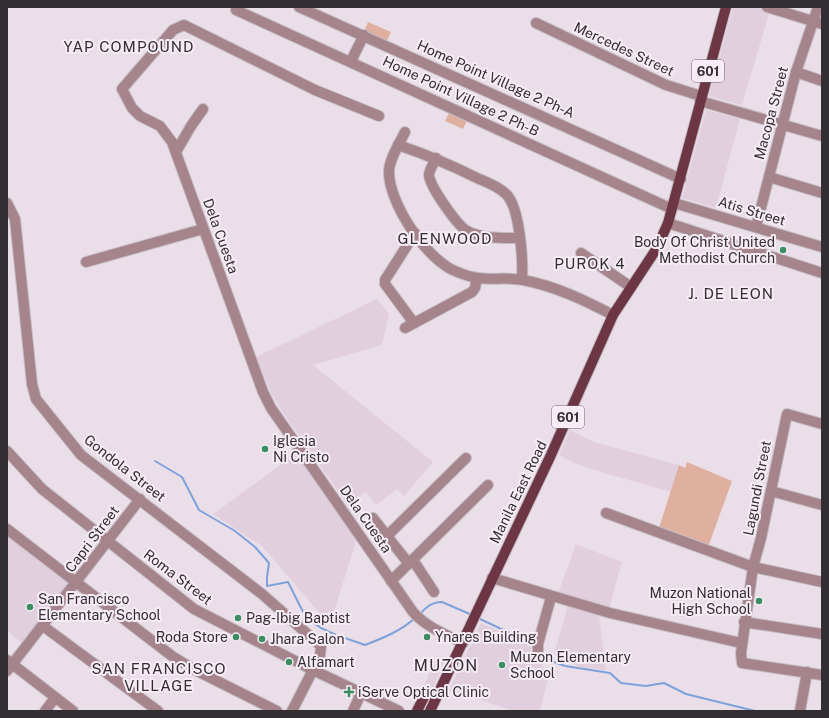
<svg xmlns="http://www.w3.org/2000/svg" width="829" height="718" viewBox="0 0 829 718" font-family="'Public Sans',sans-serif">
	<rect width="100%" height="100%" fill="#eadfe9"/>
	<g fill="#e1cfde">
		<path d="M733,7H771L742,105L709,96Z"/>
		<path d="M706,110L740,119L716,208L682,198Z"/>
		<path d="M377,299L389,314L382,345L313,365L433,462L404,496L397,489L376,505L366,492L347,504L282,411L271,393L256,357Z"/>
		<path d="M570,430L594,442L679,465L671,492L604,473L574,463L559,455Z"/>
		<path d="M297,453L357,538L330,625L262,546L213,514Z"/>
		<path d="M7,532L72,583L22,643L7,631Z"/>
		<path d="M576,544L622,562L608,612L557,596Z"/>
		<path d="M568,605L599,615L606,670L579,667L554,654Z"/>
		<path d="M481,623L533,646L530,655L542,661L543,668L550,671L540,711H514L449,690Z"/>
		<path d="M436,659L445,663L432,689L424,685Z"/>
	</g>
	<g fill="#dfb0a0">
		<path d="M368,22L391,32L386,43L364,32Z"/>
		<path d="M450,111L468,119L463,129L445,121Z"/>
		<path d="M687,462L732,481L708,547L659,528L679,465L685,468Z"/>
	</g>
	<g fill="none" stroke-linecap="round" stroke-linejoin="round">
		<g stroke="#7fa1da" stroke-width="2">
			<path d="M155,461L182,477L199,510L235,531L255,547L269,563L267,577V586L288,582C294,593 299,606 306,616C320,632 346,638 365,645C383,638 401,631 415,618"/>
			<path d="M420,614C426,607 432,602 442,602L472,615"/>
			<path d="M478,618L535,645"/>
			<path d="M541,657L565,666L610,673L621,683L646,686L664,683L686,694L755,711"/>
		</g>
		<g stroke="#c5bcc4" stroke-width="12">
			<g id="minor">
				<path d="M238,7L236,10L672,209"/>
				<path d="M299,7L681,179"/>
				<path d="M767,7L822,24"/>
				<path d="M536,23L666,85L701,96"/>
				<path d="M351,61L364,35"/>
				<path d="M796,72L822,81"/>
				<path d="M700,101L822,136"/>
				<path d="M379,116L315,90L184,25L173,30L122,89L132,108L140,116L160,126L172,142L263,392L271,408L413,612C426,627 445,634 463,643"/>
				<path d="M405,132C400,142 389,160 389,171C388,202 426,259 455,271C462,274 470,277 478,278C493,280 509,277 523,280C555,286 584,300 613,315"/>
				<path d="M398,145C425,154 451,165 477,178C486,182 498,186 506,194C520,207 523,260 522,279"/>
				<path d="M176,152L191,126L203,109"/>
				<path d="M436,158C434,163 429,170 429,175C430,187 457,225 467,231C482,239 503,238 519,238"/>
				<path d="M769,177L822,193"/>
				<path d="M7,203L15,219L32,384L36,399L81,455L262,594L321,646L320,656L292,711"/>
				<path d="M674,203L822,247"/>
				<path d="M668,223L822,273"/>
				<path d="M756,227L796,72L818,7"/>
				<path d="M581,253L631,287"/>
				<path d="M86,262L203,229"/>
				<path d="M414,323L385,284V280L415,233"/>
				<path d="M405,328L472,292L475,288L477,278"/>
				<path d="M822,424L787,414L761,538L753,567L741,653L742,663L822,675"/>
				<path d="M7,451L42,489L194,609L313,670L399,711"/>
				<path d="M771,491L822,505"/>
				<path d="M606,513L753,567L822,582"/>
				<path d="M373,518L409,564"/>
				<path d="M7,529L172,656L193,669L277,711"/>
				<path d="M387,536L466,458"/>
				<path d="M413,560L434,592"/>
				<path d="M492,578L610,613L741,643"/>
				<path d="M391,581L488,485"/>
				<path d="M744,622L822,634"/>
				<path d="M43,626L158,711"/>
				<path d="M538,655V644L551,597"/>
				<path d="M7,660L73,711"/>
				<path d="M7,671L140,499"/>
				<path d="M45,711L55,698"/>
				<path d="M353,711L361,693"/>
				<path d="M800,711L807,672"/>
			</g>
		</g>
		<g stroke="#c5bcc4" stroke-width="12">
			<g id="major">
				<path d="M417,711L426,693L438,695"/>
				<path d="M430,711L550,457L613,315L657,248L668,223L726,7"/>
			</g>
		</g>
		<use href="#minor" stroke="#a5848b" stroke-width="10"/>
		<use href="#major" stroke="#6d3645" stroke-width="10"/>
	</g>
	<g fill="#3a8e61" stroke="#f8ecf6" stroke-width="1.5">
		<circle cx="783" cy="250" r="4"/>
		<circle cx="265" cy="449" r="4"/>
		<circle cx="759" cy="601" r="4"/>
		<circle cx="30" cy="607" r="4"/>
		<circle cx="238" cy="618" r="4"/>
		<circle cx="236" cy="637" r="4"/>
		<circle cx="427" cy="637" r="4"/>
		<circle cx="262" cy="639" r="4"/>
		<circle cx="289" cy="662" r="4"/>
		<circle cx="502" cy="665" r="4"/>
		<path d="M347 686h4v4h4v4h-4v4h-4v-4h-4v-4h4z"/>
	</g>
	<g text-anchor="middle" dominant-baseline="central" stroke-width="4" stroke-linejoin="round" paint-order="stroke">
		<g fill="#f8ecf6" stroke="#6d676d" stroke-width="1">
			<rect x="692" y="60" width="32" height="22" rx="3"/>
			<rect x="552" y="406" width="32" height="22" rx="3"/>
		</g>
		<g font-size="13" font-weight="bold" fill="#322e32">
			<text x="708" y="71">601</text>
			<text x="568" y="417">601</text>
		</g>
		<g font-size="14" fill="#322e32" stroke="#f8ecf6">
			<text transform="translate(624 49) rotate(25)">Mercedes Street</text>
			<text transform="translate(496 79) rotate(24)">Home Point Village 2 Ph-A</text>
			<text transform="translate(461 96) rotate(25)">Home Point Village 2 Ph-B</text>
			<text transform="translate(771 113) rotate(-75)">Macopa Street</text>
			<text transform="translate(752 211) rotate(17)">Atis Street</text>
			<text transform="translate(221 236) rotate(70)">Dela Cuesta</text>
			<text transform="translate(125 468) rotate(38)">Gondola Street</text>
			<text transform="translate(757 488) rotate(-79)">Lagundi Street</text>
			<text transform="translate(518 492) rotate(-64)">Manila East Road</text>
			<text transform="translate(366 519) rotate(55)">Dela Cuesta</text>
			<text transform="translate(92 539) rotate(-53)">Capri Street</text>
			<text transform="translate(178 577) rotate(37)">Roma Street</text>
		</g>
		<g font-size="14" fill="#322e32" stroke="#f8ecf6" text-anchor="start">
			<text x="775" y="242" text-anchor="end">Body Of Christ United<tspan x="775" dy="16">Methodist Church</tspan></text>
			<text x="273" y="441">Iglesia<tspan x="273" dy="16">Ni Cristo</tspan></text>
			<text x="751" y="593" text-anchor="end">Muzon National<tspan x="751" dy="16">High School</tspan></text>
			<text x="38" y="599">San Francisco<tspan x="38" dy="16">Elementary School</tspan></text>
			<text x="246" y="618">Pag-Ibig Baptist</text>
			<text x="228" y="637" text-anchor="end">Roda Store</text>
			<text x="435" y="637">Ynares Building</text>
			<text x="270" y="639">Jhara Salon</text>
			<text x="510" y="657">Muzon Elementary<tspan x="510" dy="16">School</tspan></text>
			<text x="297" y="662">Alfamart</text>
			<text x="358" y="692">iServe Optical Clinic</text>
		</g>
		<g font-size="15" letter-spacing="1" fill="#322e32" stroke="#f8ecf6">
			<text x="129" y="46">YAP COMPOUND</text>
			<text x="445" y="238">GLENWOOD</text>
			<text x="590" y="263">PUROK 4</text>
			<text x="731" y="293">J. DE LEON</text>
			<text x="159" y="668">SAN FRANCISCO<tspan x="159" dy="17">VILLAGE</tspan></text>
		</g>
		<g font-size="16" letter-spacing="1" fill="#322e32" stroke="#f8ecf6">
			<text x="446" y="665">MUZON</text>
		</g>
	</g>
	<rect width="829" height="718" fill="none" stroke="#322e32" stroke-width="16"/>
</svg>
